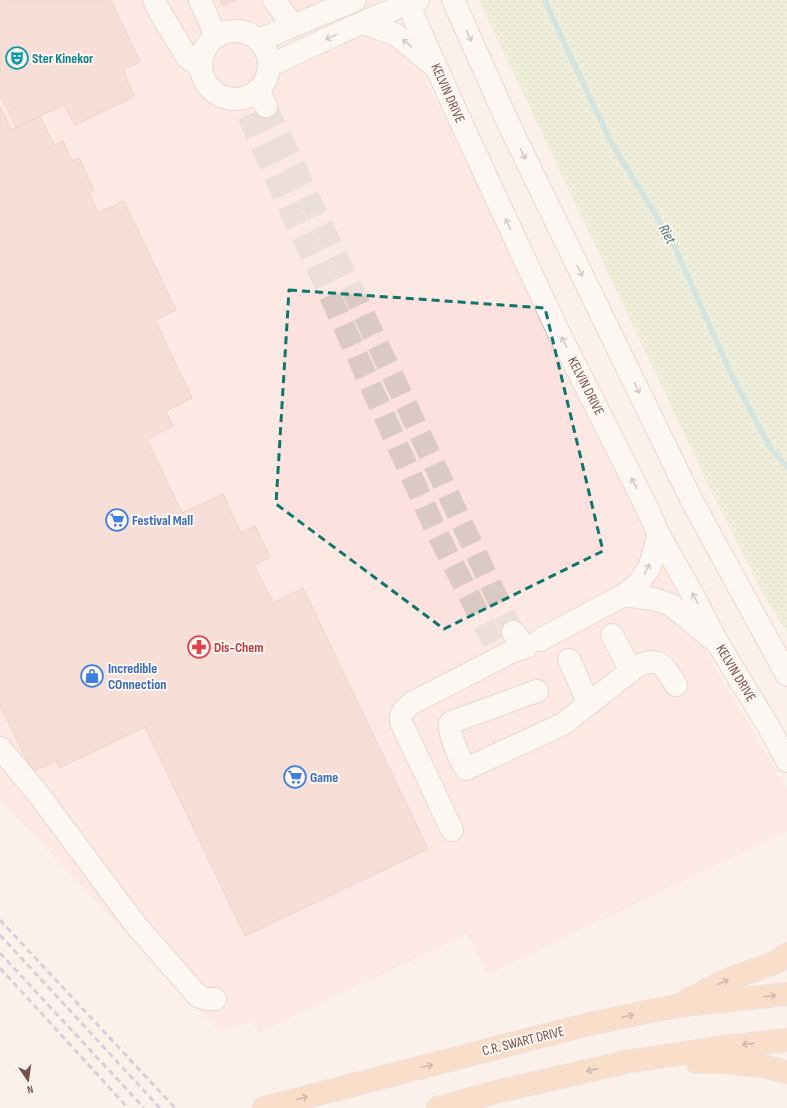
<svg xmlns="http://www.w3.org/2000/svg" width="787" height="1108" viewBox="0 0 787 1108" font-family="'Sofia Sans Condensed',sans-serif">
	<defs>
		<pattern id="grass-dots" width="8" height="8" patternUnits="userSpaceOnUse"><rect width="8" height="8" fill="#ddeac8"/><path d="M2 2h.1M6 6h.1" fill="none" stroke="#b8c0a5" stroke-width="1.8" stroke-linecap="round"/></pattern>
	</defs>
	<rect width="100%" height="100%" fill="#fcf1ea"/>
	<path fill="#fce1de" d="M0,0H387L710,658L787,789V831L487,975L467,934L258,1033L252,1020L221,1033L0,800Z"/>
	<path fill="url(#grass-dots)" d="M479,0H787V633L764,595L708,484Z"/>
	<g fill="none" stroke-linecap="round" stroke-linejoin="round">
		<path stroke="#a5d7d4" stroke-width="5.5" d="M545,0L560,34L612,144L673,243L731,374L771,449L787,467"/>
	</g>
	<g fill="#f1cbc2" stroke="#e3aea3">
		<path d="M0,0H111L140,62L123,69L134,97L75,125L64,105L16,127L2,98L0,99Z"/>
		<path d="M220,0H235L223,6Z"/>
		<path d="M0,107L11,130L40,116L54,145L63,141L72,161L79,158L94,190L89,193L98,213L124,201L176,310L155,320L192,398L166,411L173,426L147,439L182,513L223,494L241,533L255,526L270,557L254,565L273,603L303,588L428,849L245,936L145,727L59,768L56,761L32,772L0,705Z"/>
	</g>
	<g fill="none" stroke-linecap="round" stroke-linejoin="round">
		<g stroke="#dacac3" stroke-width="22" stroke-dasharray="22 11" stroke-linecap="butt">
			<path d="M266,106L513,632"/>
			<path d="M248,115L294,219L318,269L438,535L493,642"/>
		</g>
		<g stroke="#d0b9b2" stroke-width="24">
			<g id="minor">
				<path d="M154,0L161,14L187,57L201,67"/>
				<path d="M200,0L216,37"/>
				<path d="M274,0L293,26"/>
				<path d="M406,0L465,131L558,331L645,504L659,535L694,597L717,642L770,729L787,761"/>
				<path d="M453,0L510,127L693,503L787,675"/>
				<path d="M363,23L395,34L433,65"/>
				<circle cx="235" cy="65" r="34"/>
				<path d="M259,40L355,0"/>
				<path d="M269,66L339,33L408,3L418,0"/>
				<path d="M258,90L266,106"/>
				<path d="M624,595L654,599L671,605L711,638"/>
				<path d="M612,635L631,671"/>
				<path d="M540,640L624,595L637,585L642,578L649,568L659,535"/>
				<path d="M569,660L589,704"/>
				<path d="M537,691L452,722L450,724C448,734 461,761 466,769L563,724L637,666C661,655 664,667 676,685"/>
				<path d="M0,748L39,795L135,924L198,996L207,999H215"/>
				<path d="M452,830L401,722C400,712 405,709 412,703L511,652L526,647L513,632"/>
			</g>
		</g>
		<g stroke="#d9cfcd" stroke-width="24">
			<g id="major">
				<path d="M688,1000L727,980L777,962L787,954"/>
				<path d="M697,1062H724L762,1066L787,1072"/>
				<path d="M264,1108L589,1024L676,1006L787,994"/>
				<path d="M438,1108L496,1092L626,1062L716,1048L787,1040"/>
			</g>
		</g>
		<use href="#minor" stroke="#fff" stroke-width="22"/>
		<use href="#major" stroke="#f7c8a5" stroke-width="22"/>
		<g stroke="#b2a7c6" stroke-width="3" stroke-dasharray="6 4" stroke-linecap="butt">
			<path d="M0,920L175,1108"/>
			<path d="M0,935L160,1108"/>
			<path d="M0,953L144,1108"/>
			<path d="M0,968L128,1108"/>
		</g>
	</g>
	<defs><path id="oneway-shaft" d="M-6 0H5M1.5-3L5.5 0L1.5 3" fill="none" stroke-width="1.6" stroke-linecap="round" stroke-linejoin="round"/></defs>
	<g stroke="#ad9894">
		<use href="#oneway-shaft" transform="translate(469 36) rotate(66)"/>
		<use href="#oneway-shaft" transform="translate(331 37) rotate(154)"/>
		<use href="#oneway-shaft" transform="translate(407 43) rotate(-140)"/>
		<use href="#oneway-shaft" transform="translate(523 154) rotate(64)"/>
		<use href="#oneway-shaft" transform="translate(508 224) rotate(-115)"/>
		<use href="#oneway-shaft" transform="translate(580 271) rotate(64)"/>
		<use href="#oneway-shaft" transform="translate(564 342) rotate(-117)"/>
		<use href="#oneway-shaft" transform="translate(637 388) rotate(64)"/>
		<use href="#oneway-shaft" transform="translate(634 483) rotate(-117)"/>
		<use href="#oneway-shaft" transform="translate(647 569) rotate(-65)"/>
		<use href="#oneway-shaft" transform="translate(695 598) rotate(-118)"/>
	</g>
	<g stroke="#9d7667">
		<use href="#oneway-shaft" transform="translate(723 982) rotate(-24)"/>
		<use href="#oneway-shaft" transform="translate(770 996) rotate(-6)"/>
		<use href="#oneway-shaft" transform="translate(628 1016) rotate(-12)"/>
		<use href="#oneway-shaft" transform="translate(748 1044) rotate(174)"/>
		<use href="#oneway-shaft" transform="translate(427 1066) rotate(-14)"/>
		<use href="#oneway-shaft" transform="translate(592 1070) rotate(167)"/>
		<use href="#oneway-shaft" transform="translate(302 1098) rotate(-14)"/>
	</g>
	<path d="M0 0H787V1108H0ZM289,290L545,308L603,551L444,629L276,504Z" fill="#fcf1ea" fill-opacity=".55" fill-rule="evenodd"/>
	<path fill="none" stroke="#0f766e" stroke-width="3" stroke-dasharray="8 5" stroke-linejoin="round" d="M289,290L545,308L603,551L444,629L276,504Z"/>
	<defs>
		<g id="theatre-ring" transform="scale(1.15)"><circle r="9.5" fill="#fef6f0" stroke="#0f9aa8" stroke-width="1.5"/><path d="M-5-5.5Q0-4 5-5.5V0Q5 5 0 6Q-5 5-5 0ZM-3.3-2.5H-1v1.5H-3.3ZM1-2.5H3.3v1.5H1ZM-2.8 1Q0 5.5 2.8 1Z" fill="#0f9aa8"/></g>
		<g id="supermarket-ring" transform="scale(1.15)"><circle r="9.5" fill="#fef6f0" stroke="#3f7fe0" stroke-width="1.5"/><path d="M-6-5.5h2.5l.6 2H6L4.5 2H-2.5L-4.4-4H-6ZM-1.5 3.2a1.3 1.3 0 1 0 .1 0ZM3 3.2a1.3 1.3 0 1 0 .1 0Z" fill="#3f7fe0"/></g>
		<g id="pharmacy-ring" transform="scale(1.15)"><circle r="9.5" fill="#fef6f0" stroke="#e0444e" stroke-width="1.5"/><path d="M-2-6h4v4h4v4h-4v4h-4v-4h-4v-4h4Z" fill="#e0444e"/></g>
		<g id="shop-ring" transform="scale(1.15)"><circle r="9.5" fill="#fef6f0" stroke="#3f7fe0" stroke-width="1.5"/><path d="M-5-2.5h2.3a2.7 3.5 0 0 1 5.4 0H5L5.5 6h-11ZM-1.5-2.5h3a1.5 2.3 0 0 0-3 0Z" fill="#3f7fe0"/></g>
	</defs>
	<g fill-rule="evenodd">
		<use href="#theatre-ring" x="17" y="58"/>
		<use href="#supermarket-ring" x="117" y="520"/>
		<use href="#pharmacy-ring" x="199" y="647"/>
		<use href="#shop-ring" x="92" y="676"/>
		<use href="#supermarket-ring" x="295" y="777"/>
	</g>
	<g text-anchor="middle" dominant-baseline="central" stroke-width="4" stroke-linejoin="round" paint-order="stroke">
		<g font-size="14" font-weight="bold" fill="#0d838f" stroke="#fef6f0" text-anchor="start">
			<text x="32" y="58">Ster Kinekor</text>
		</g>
		<g font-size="14" fill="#76534d" stroke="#fef6f0">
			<text transform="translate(448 93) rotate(66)">KELVIN DRIVE</text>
			<text transform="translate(586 386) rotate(63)">KELVIN DRIVE</text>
			<text transform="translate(736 673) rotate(59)">KELVIN DRIVE</text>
			<text transform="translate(523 1041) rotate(-14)">C.R. SWART DRIVE</text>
		</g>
		<g font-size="14" font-weight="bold" fill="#366cbe" stroke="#fef6f0" text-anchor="start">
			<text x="132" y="520">Festival Mall</text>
			<text x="108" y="668">Incredible<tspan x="108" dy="16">COnnection</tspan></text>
			<text x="310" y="777">Game</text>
		</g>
		<g font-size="14" font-weight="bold" fill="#be3a42" stroke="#fef6f0" text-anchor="start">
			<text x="214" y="647">Dis-Chem</text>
		</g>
		<g font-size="15" font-style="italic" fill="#417b78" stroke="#fef6f0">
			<text transform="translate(667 234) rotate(60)">Riet</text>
		</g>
	</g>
	<g transform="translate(28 1080) rotate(167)" stroke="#fef6f0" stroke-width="3" paint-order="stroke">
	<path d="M0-3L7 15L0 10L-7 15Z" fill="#76534d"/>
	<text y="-6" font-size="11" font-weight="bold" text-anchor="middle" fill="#76534d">N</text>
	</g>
</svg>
